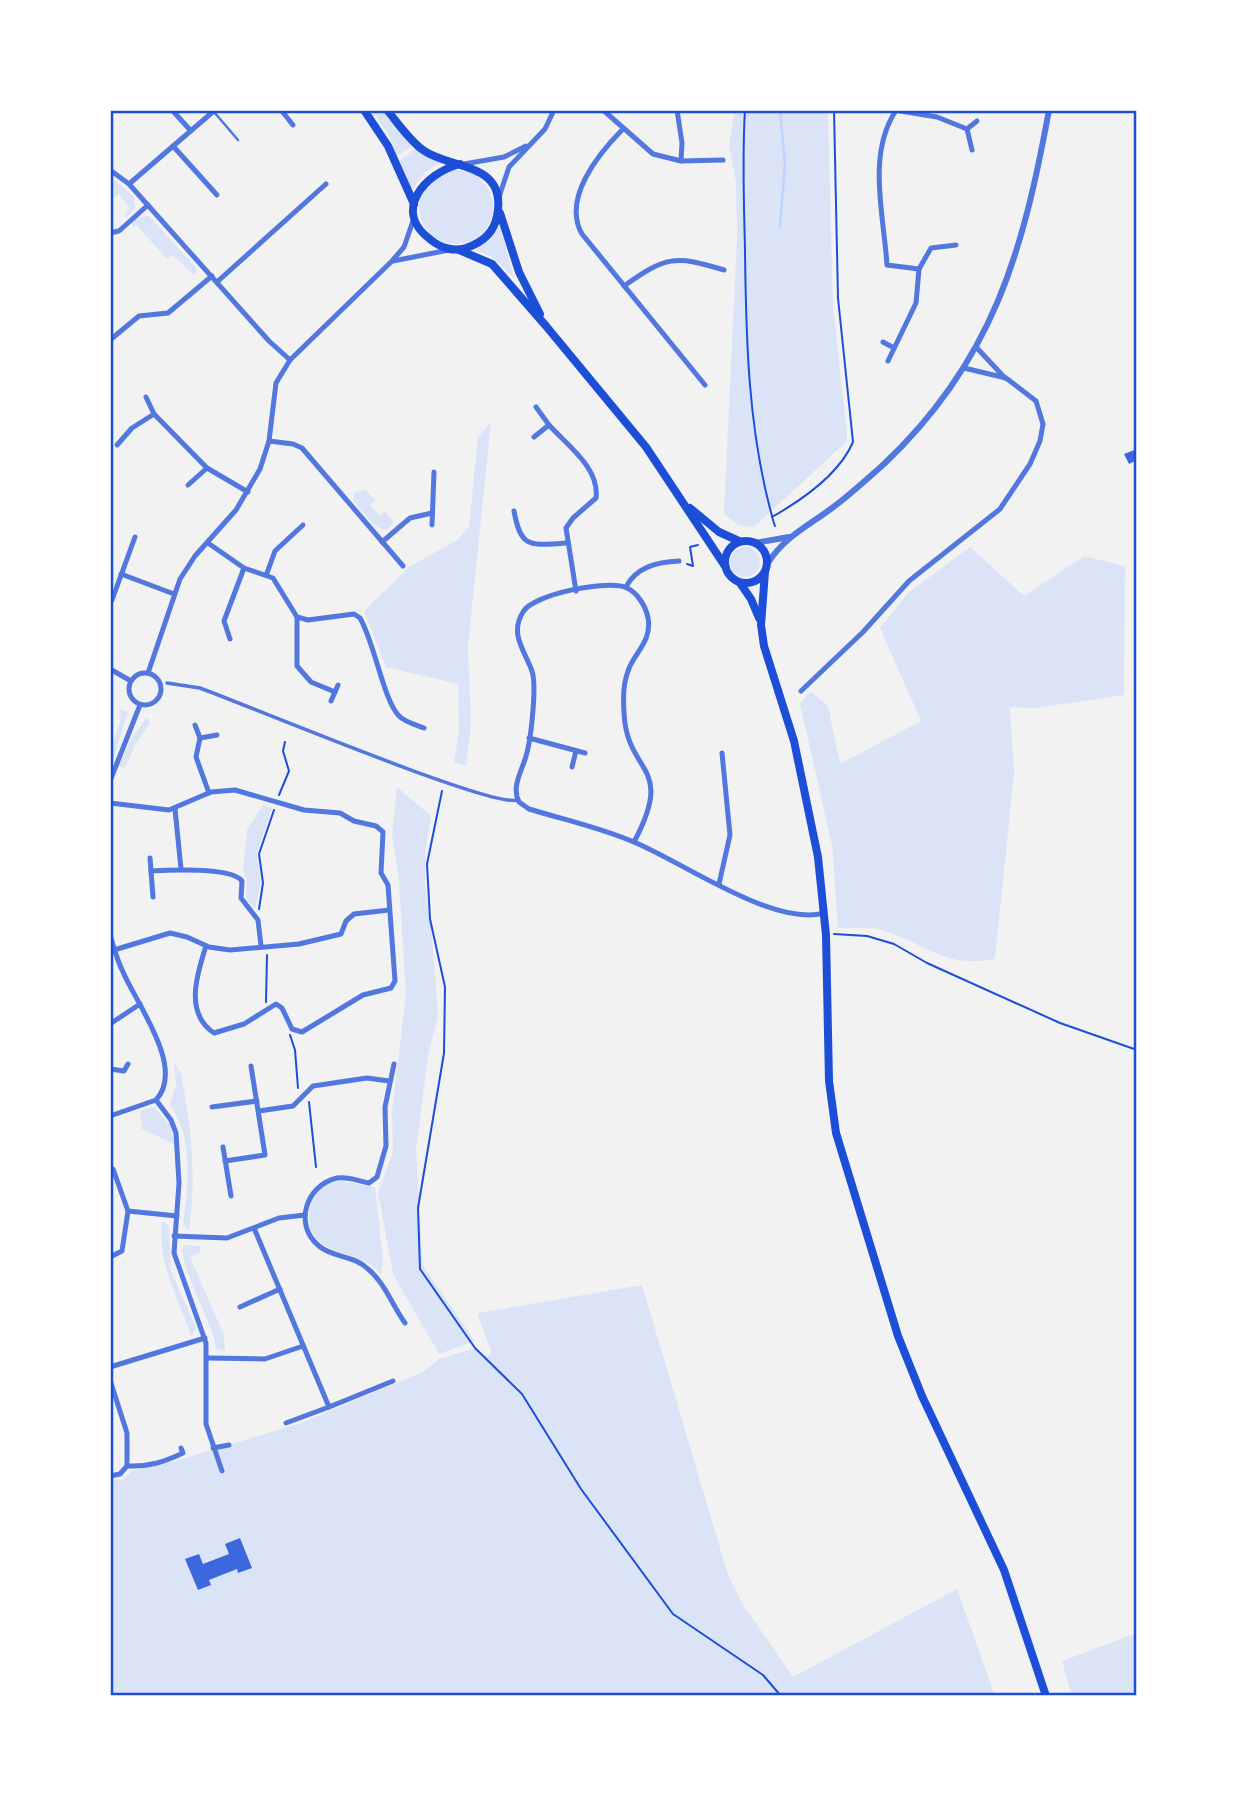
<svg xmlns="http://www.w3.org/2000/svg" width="1247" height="1806" viewBox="0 0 1247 1806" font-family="Quicksand,sans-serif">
	<rect width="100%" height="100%" fill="#f2f2f2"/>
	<g fill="#dbe4f7">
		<path d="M371,110H381L412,146L397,156L388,133Z"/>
		<path d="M735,110H828L833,307L847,432V441L754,527L739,526L724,513L737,236L736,183L729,145Z"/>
		<path d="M416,148L441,162L425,172L412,190L399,161Z"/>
		<circle cx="456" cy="207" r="37"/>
		<path d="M110,176L134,197L135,208L127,217L124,214L130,208L119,194L113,199Z"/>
		<path d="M149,216L198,270L193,275L173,255L167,259L136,225L134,227L131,223L138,217Z"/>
		<path d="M500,226L514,278L492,257L475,250L490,240Z"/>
		<path d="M491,422L468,646L471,723L466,766L454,762L459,731L458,684L386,667L364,611L409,567L457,540L469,527L478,437Z"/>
		<path d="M365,490L375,500L370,505L379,515L384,511L394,522L387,530C374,530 363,512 353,501L355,492Z"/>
		<circle cx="745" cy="562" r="15"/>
		<path d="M970,547L1024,596L1084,556L1125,566L1124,695L1035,708L1010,707L1014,773L995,959C942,969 925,942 881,930C869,926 851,929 838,928L832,845L800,704L810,691L828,706L840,764L921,721L880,628L909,592Z"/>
		<path d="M120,709L128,712L112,763C106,744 124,729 120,709Z"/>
		<path d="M147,717L150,723L136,743L125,768L119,766L131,739Z"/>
		<path d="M397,787L431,816L425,853L426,897L432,935L438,1016L428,1056L416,1150L423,1266L475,1341L439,1354L393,1274L378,1192L393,1152L392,1111L406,995L399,881L392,833Z"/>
		<path d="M263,805L272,808L257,853L261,883L255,909L246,899L247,880L243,872L247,830Z"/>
		<path d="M174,1062L181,1073C191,1126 197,1177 189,1230L183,1226C188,1185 194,1140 170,1104L176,1085Z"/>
		<path d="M154,1107L170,1125L174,1144L142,1129L140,1111Z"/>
		<path d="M341,1181L375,1187L383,1262L381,1275C364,1253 344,1258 324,1245C306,1233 304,1209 318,1193C324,1185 332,1182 341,1181Z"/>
		<path d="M162,1221L169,1225L171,1271L196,1328L191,1336C178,1296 157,1264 162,1221Z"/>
		<path d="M184,1245L200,1246V1252L190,1257L224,1335L225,1351L216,1349C210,1314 187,1285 182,1250Z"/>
		<path d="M642,1285L728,1575L742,1603L793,1677L957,1589L995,1696H110V1479L123,1480L133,1470L162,1465L298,1424L423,1372L439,1359L475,1348L482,1357L492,1354L477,1313Z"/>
		<path d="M1137,1633V1696H1072L1062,1661Z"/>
	</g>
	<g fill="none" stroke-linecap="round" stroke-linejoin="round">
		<path stroke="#bfd3fe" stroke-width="2.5" d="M780,110L785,164L780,226"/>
	</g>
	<g fill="#3d67dc">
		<path d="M1137,449V460L1129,464L1124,454Z"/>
		<path d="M240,1538L252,1568L238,1573L237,1569L209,1580L211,1585L198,1590L185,1559L199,1554L203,1564L229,1554L225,1544Z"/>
	</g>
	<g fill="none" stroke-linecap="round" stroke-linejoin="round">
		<g stroke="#1d4ed8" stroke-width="2">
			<path d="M745,110C742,157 744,203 745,250C746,339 748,429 772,516"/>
			<path d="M775,526L772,517C802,500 839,475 853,442L838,298L834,110"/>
			<path d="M687,564L693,566L690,547L698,545"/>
			<path d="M442,791L427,864L430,919L445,987L444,1053L418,1208L420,1269L475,1348L522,1394L581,1489L673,1614L763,1675L781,1696"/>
			<path d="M279,795L289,771L283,751L285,742"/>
			<path d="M259,909L263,883L259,854L274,810"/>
			<path d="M834,934L867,936L894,944L927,963L1060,1023L1137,1050"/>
			<path d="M266,1002L267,955"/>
			<path d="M290,1035L295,1050L298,1088"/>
			<path d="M309,1102L316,1167"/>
		</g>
		<path stroke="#5277de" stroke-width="2.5" d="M214,112L238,140"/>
		<path stroke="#5277de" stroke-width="3.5" d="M167,683L200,688C244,704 492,808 517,800"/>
		<g stroke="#5277de" stroke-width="5">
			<path d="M172,110L191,131"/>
			<path d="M281,110L293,125"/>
			<path d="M603,110L653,154L681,161L723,160"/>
			<path d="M677,110L682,143L681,161"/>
			<path d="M894,110L937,117L967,129L977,121"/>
			<path d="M895,112C867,156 884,216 887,265L919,269L931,248L956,245"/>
			<path d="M623,129C598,154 562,199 582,234L705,385"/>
			<path d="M967,129L972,150"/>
			<path d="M173,146L217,195"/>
			<path d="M464,164L504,157L526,146"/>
			<path d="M110,170L129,184L269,341L290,360"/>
			<path d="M129,184L215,110"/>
			<path d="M499,197L509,167L545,129L554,110"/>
			<path d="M110,233L119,231L148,205"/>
			<path d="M393,261L449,250"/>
			<path d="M217,282L326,184"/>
			<path d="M624,286C666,256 675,255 724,270"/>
			<path d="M110,340L139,316L168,313L212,276"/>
			<path d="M883,342L894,348"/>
			<path d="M976,347L1005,378"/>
			<path d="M888,361L916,303L919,269"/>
			<path d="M146,397L154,414L207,468L248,492"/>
			<path d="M536,407L549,425"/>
			<path d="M534,437L549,425C567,445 600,468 596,498L573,518L566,528L576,591"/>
			<path d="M269,441L293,444L302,448L403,566"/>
			<path d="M117,445L132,428L154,414"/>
			<path d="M188,485L207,468"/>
			<path d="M514,511C521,550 531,545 567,543"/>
			<path d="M432,525L434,472"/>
			<path d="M382,542L410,518L432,513"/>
			<path d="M208,543L244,568L273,578L297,617L308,620L354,614L360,618C375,644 383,699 399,716C405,722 416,725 424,728"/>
			<path d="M267,573L275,551L303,525"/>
			<path d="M121,574L174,594"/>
			<path d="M626,587C636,567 657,562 679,561"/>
			<path d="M112,600L135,537"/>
			<path d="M297,617V666L311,682L335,692"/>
			<path d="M230,639L224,621L244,568"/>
			<path d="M110,669L131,681"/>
			<circle cx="145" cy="689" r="16"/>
			<path d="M148,673L180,579L195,556L236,510L260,469L269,441L276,383L290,360L392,261L404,247L414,218"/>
			<path d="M801,691L863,632L909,581L1000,509L1030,464L1040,441L1043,424L1036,401L1006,378L964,368"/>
			<path d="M331,701L338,685"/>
			<path d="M195,725L200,738L196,757L209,793"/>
			<path d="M200,738L217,735"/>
			<path d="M529,738L585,753"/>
			<path d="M572,767L576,751"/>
			<path d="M110,781L140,705"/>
			<path d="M110,803L169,810L211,792L235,790L304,810L340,813L354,821L376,826L383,832L381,873L388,885L395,981L391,988L363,995L302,1032L292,1029L282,1008L276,1004L244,1024L214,1033C184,1013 197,974 206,946"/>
			<path d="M175,809L181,869"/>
			<path d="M634,842C676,763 627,776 624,713C623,696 623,682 630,666C638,650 652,638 648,618C646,607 638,593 627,588C609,579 533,594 523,612C509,634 525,651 532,671C537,686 531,740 526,756C522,771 511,787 519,802L529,809C565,820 602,828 636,843C684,863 774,927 824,913"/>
			<path d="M150,858L151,871"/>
			<path d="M719,884L730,835L722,753"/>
			<path d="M153,897L151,871C169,870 232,867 242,881L241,898L258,920L261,946"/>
			<path d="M110,935C114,948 117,960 123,972C136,1003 186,1068 156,1100L110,1116"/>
			<path d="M114,950L170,933L187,937L209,947L230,950L299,944L341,934L346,921L354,914L389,910"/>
			<path d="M110,1024L140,1004"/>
			<path d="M394,1064L385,1107L386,1146L377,1177L369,1183C358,1181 349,1176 337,1178C306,1185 293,1225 319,1246C333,1258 354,1255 368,1269C384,1282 393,1306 405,1323"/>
			<path d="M110,1069L124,1071L128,1064"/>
			<path d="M156,1100L171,1120L176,1133L179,1183L174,1253L206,1343V1424L222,1471"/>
			<path d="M212,1107L257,1101"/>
			<path d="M259,1111L293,1106L313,1086L367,1078L389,1081"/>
			<path d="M223,1147L231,1196"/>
			<path d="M225,1161L265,1155L251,1066"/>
			<path d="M113,1169L128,1211L177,1216"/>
			<path d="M254,1228L329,1407L393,1381"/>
			<path d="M174,1236L227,1238L279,1218L305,1215"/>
			<path d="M110,1257L122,1251L128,1211"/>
			<path d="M240,1307L280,1289"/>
			<path d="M208,1358L265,1359L303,1346"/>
			<path d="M110,1367L205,1338"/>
			<path d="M110,1380L127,1433V1466C149,1467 164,1462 183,1453L181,1448"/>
			<path d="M286,1423L329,1407"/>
			<path d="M213,1448L229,1445"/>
			<path d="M110,1476L120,1474L127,1466"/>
		</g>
		<g stroke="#5277de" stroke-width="6">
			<path d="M755,543L789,537"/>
			<path d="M768,563C783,538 808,526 832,508C850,495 867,479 884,464C993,361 1023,252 1049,110"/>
		</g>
		<g stroke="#1d4ed8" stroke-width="8">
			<path d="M364,110L388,146L414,204"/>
			<path d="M387,110C398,123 409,140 423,150C450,170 508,161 497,216C494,233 481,243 466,248C454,252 441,248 431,240C391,211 425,173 460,164"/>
			<path d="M500,213L519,272L540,314"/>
			<path d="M459,250L492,264L546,326L646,447L725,566"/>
			<path d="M690,508L719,532L739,541"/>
			<circle cx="746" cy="562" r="21"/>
			<path d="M765,572L761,625L764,646L794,741L818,857L826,935L829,1081L836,1133L898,1336L922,1396L1004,1570L1046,1696"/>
			<path d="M740,583L751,599L759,618"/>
		</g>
	</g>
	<rect width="1247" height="1806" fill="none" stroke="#ffffff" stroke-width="224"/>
	<rect x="112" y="112" width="1023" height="1582" fill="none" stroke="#1d4ed8" stroke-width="2.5"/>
</svg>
